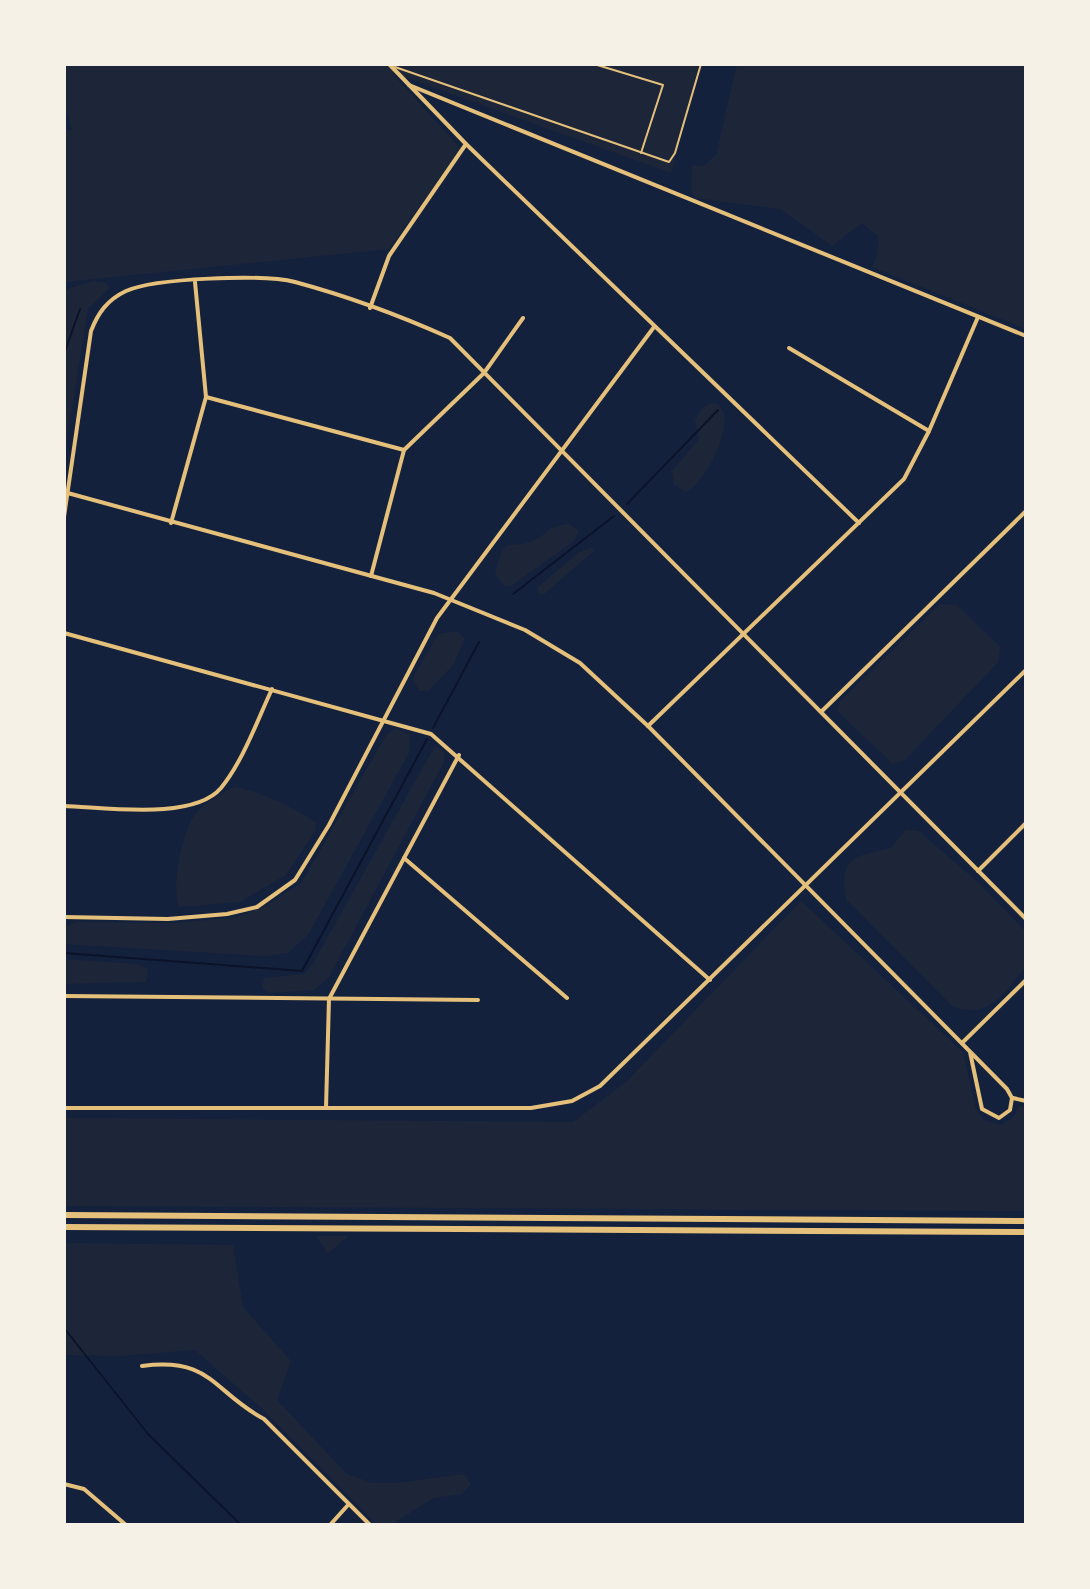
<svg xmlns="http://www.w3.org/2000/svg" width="1090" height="1589" viewBox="0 0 1090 1589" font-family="Commissioner,sans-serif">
	<rect width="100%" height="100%" fill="#14213d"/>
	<g fill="#1d2539">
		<path d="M64,64H700L671,173L391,72L461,149L389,249L64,282V130H72L64,104Z"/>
		<path d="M737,64H1026V329L872,267L877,256L878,236L862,223L832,246L780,209L695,198L691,190L692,165L703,166L716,155Z"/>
		<path d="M93,281L106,283L110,288L88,308L64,458V290Z"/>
		<path d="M711,403L718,404C720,408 724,411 724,415C729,435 703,485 686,492L674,485L672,471L699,439L695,419L702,408Z"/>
		<path d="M568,524L579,530L574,541L511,586L503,585L495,573C507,530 506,553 534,540C551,533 543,528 568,524Z"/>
		<path d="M590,548L595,550L544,594H539L537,588L579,552Z"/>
		<path d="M940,604L957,605L1000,647L998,662L905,760L893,764L837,711L840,701Z"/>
		<path d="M456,631L465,638L454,664L428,691H419L413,678L438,634Z"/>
		<path d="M396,728L410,735V751L308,935L288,953L266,956L64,944V927L76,922L176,923L237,917L267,905L302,882L386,735Z"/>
		<path d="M435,746L444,752V762L329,977L314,990L270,993L262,988L264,978L305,974L312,965Z"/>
		<path d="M235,787C265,793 290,806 316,822L315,831L286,875L240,902L179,907C171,888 182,833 194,816C202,804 222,792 235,787Z"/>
		<path d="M906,829L919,831L981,885L1026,932V967C1003,993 990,1020 952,1006L846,899C839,855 855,857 891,848Z"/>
		<path d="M801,901L963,1052L976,1109L984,1120L1001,1125L1014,1117L1019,1106L1026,1108V1211L64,1206V1118L573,1122L626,1082Z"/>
		<path d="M64,959L137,964L148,969L146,982L64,984Z"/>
		<path d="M316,1236H349L328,1253Z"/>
		<path d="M64,1243L233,1245L243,1307L291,1361L277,1400L347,1474L372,1483H397L464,1474L471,1484L462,1494L433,1498L391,1525H377L261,1408L195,1350L119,1356L64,1355Z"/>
	</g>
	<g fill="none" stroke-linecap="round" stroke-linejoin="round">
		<g stroke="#0b132b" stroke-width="2">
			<path d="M64,354L80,309"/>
			<path d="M627,504L718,410"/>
			<path d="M513,594L614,516"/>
			<path d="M433,728L479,642"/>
			<path d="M64,953L302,971L427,739"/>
			<path d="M64,1328L148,1434L241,1525"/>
		</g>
		<g stroke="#e5c07b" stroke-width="2">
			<path d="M594,64L663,85L641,153"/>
			<path d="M395,67L669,162L675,153L701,64"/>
		</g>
		<g stroke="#e5c07b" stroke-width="4">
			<path d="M389,64L466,144L859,523"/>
			<path d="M409,85L1026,336"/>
			<path d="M370,308L389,256L466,144"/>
			<path d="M789,348L929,431"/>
			<path d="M206,397L404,450"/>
			<path d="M64,492L434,593L525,630L580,663L648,726L1007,1089L1012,1098L1010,1110L999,1118L982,1109L970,1052"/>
			<path d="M64,517L91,331C98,313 107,300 126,291C155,278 263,274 295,282C347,296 401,316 450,338L1026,919"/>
			<path d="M171,523L206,397L195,282"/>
			<path d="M371,576L404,450L484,373L523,318"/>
			<path d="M64,633L431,734L710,980"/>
			<path d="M822,711L1026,511"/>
			<path d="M648,726L904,479L929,431L978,317"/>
			<path d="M64,806C104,807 193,821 221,788C243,761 257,721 272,689"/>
			<path d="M404,858L567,998"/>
			<path d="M978,871L1026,823"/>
			<path d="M64,917L168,919L227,914L257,907L295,880L329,825L437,618L654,327"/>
			<path d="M64,996L478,1000"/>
			<path d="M962,1043L1026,980"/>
			<path d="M1013,1098L1026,1101"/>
			<path d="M64,1108H531L572,1101L600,1086L1026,670"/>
			<path d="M326,1108L329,999L459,755"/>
			<path d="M142,1366C212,1357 212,1391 264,1419L370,1525"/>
			<path d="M64,1484L84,1489L126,1525"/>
			<path d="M330,1525L348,1505"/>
		</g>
		<g stroke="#e5c07b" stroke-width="6">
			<path d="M64,1215L1026,1221"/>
			<path d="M64,1227L1026,1232"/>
		</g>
	</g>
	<rect width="1090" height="1589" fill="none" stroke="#f6f1e7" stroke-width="132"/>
</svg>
